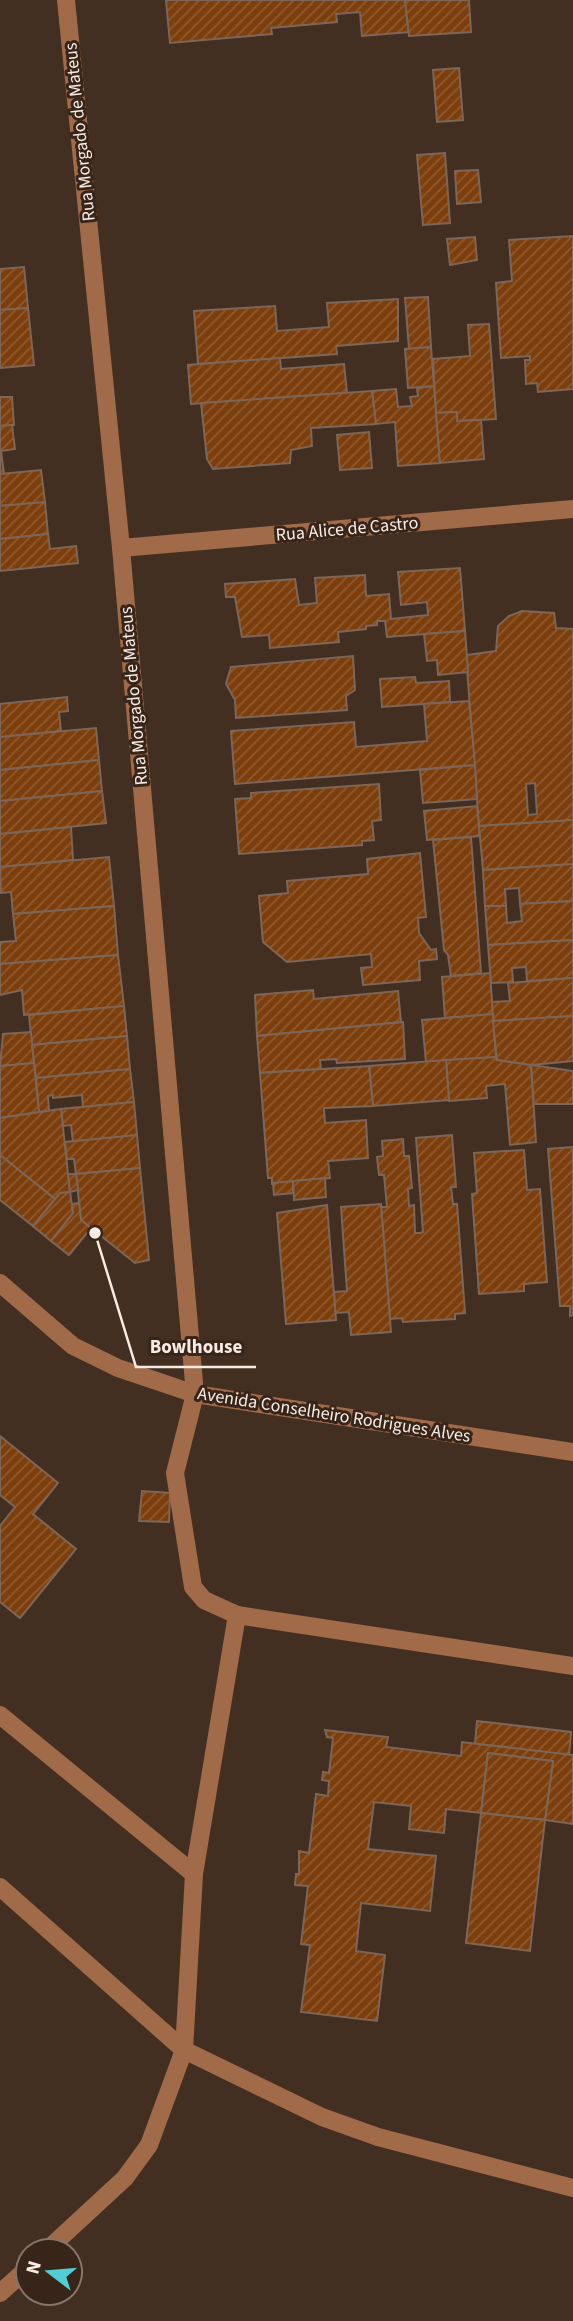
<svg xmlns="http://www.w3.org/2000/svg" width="573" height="2321" viewBox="0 0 573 2321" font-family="'Source Sans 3',sans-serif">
	<defs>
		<pattern id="building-hatch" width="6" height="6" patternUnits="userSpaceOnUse" patternTransform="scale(1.75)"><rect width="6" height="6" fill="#7c3e0c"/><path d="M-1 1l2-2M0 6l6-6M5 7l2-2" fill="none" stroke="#8f5a2f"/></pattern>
	</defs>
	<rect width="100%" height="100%" fill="#432f22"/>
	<g fill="url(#building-hatch)" stroke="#7d6658" stroke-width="2" fill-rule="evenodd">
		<path d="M166,0H405L409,32L362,36L360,12L336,14L337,22L271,28L272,34L170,43Z"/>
		<path d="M405,0H469L471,32L409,36Z"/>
		<path d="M459,68L463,120L437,122L433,70Z"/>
		<path d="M445,153L450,223L423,225L417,155Z"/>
		<path d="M478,170L481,202L457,204L455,171Z"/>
		<path d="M573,236V389L538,392L537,383L526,384L525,360H530V356L501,358L496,283L512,281L509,240Z"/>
		<path d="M475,237L477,260L450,265L447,239Z"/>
		<path d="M24,267L28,308L0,310V269Z"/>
		<path d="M428,297L431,347L409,349L405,298Z"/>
		<path d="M398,299V341L336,346L337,354L198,364L194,311L275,306L277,331L329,327L327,303Z"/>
		<path d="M28,308L34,365L0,368V310Z"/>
		<path d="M489,324L496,419L457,421V412L436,413L433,359L470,356L468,325Z"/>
		<path d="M431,347L434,386L408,388L405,349Z"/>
		<path d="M280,358L281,369L344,364L347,393L191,404L188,365Z"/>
		<path d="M434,386L440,463L398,466L395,422L376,424L372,391L396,389L398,407L412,406L410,397L418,396L417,388Z"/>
		<path d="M372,391L376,424L311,428L312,446L291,450L290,463L213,469L207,459L201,403Z"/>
		<path d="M0,397H12L14,425L0,426Z"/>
		<path d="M457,412V421L481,420L484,459L440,463L436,413Z"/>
		<path d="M12,425L15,449L1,451L4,474H0V426Z"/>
		<path d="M369,432L372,468L340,470L337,435Z"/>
		<path d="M41,470L45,502L0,506V474Z"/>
		<path d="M45,502L48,534L0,539V506Z"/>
		<path d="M48,534L50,549L76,546L78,563L0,571V539Z"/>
		<path d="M460,568L465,631L387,637L385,621H377V625L366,626V629L338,632L339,642L270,648L269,635L242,637L235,597H226L225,584L295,579L299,605L317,603L315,578L365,575L366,596L389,594L391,619L428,615L427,602L401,605L398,572Z"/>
		<path d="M522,611L554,613L556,628L573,629V820L479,826L466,655L496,651L498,626L509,616ZM535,783L537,814L528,815L526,784Z"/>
		<path d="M465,631L468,672L438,675L437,660L427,661L424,634Z"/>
		<path d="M353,656L355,690L346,696L347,710L236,718L235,700L226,684L231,667Z"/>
		<path d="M415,677L416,683L449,681L450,702L382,707L380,679Z"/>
		<path d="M67,697L68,711L59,712L61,731L0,737V704Z"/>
		<path d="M469,701L475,765L235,784L231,731L354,722L356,747L427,741L424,704Z"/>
		<path d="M96,728L99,760L0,770V737Z"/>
		<path d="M99,760L102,791L0,801V770Z"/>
		<path d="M475,765L477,799L423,803L420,770Z"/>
		<path d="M379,784L381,820L372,821L374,840L362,841V845L239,854L235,799L251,798V793Z"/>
		<path d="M102,791L106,823L0,834V801Z"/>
		<path d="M477,806L480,836L427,840L424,811Z"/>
		<path d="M573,820V864L483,870L479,826Z"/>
		<path d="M71,827L73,860L0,867V834Z"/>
		<path d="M471,837L481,973L451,976L448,955L444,950L433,840Z"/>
		<path d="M420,853L426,917L418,918L419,933L431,950L436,949L437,959L419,961L420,980L363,985L361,968L372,967L371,954L287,962L263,942L259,896L288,893L287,881L368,874L367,859Z"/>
		<path d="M109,857L114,906L13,914L11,892L1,893L0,867Z"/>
		<path d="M573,864V901L520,904L519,888L505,889L506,906H485L483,870Z"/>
		<path d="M573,901V940L488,945L485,906H506L507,923L522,921L520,904Z"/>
		<path d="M114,906L118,955L0,964V942L16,941L13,914Z"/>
		<path d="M573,940V978L527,981L526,967L512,968L513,982L491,983L488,945Z"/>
		<path d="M118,955L124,1006L24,1015L22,990L0,995V964Z"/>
		<path d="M490,973L493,1014L445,1018L442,977Z"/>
		<path d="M573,978V1016L493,1021L492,1002L510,1001L508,983Z"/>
		<path d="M313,990L314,999L398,991L401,1022L257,1036L255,995Z"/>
		<path d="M124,1006L127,1036L32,1045L29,1015Z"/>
		<path d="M493,1014L496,1057L426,1062L422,1020Z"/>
		<path d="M573,1016V1061L531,1065L497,1060L493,1021Z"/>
		<path d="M403,1022L405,1059L337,1063L336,1059L320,1060L321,1069L260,1073L257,1036Z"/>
		<path d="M31,1032L34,1063L0,1066L3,1034Z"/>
		<path d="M127,1036L130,1069L36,1078L32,1045Z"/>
		<path d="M496,1057L497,1060L531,1065L536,1142L510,1145L505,1084L486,1086L487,1098L449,1101L446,1060Z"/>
		<path d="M446,1060L449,1100L373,1106L369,1066Z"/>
		<path d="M34,1063L39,1112L0,1118V1066Z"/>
		<path d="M531,1065L573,1071V1104H534Z"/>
		<path d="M369,1066L373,1106L324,1108L325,1123L366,1120L368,1158L328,1161L330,1178L272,1184V1178H268L260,1073Z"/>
		<path d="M130,1069L134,1102L83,1107L82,1095L53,1098V1095L48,1096L49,1111L39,1112L36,1078Z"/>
		<path d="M134,1102L137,1135L73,1142L71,1125L63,1126L61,1109Z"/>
		<path d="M61,1109L70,1192L60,1193L55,1199L0,1155V1118Z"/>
		<path d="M137,1135L140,1168L76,1174L74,1159H67L65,1142Z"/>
		<path d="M452,1135L456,1187H451L453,1204H457L465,1313L455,1314V1319L403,1322L402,1318L390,1319L381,1207H387L384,1175H379L377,1157L383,1156L382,1141L403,1139L404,1156H409L412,1188L408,1189L409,1206L414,1205L415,1233H420L423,1232L416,1138Z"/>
		<path d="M573,1147V1315L570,1316V1306H560L548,1149Z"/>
		<path d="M524,1150L527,1190L540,1189L547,1282L524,1284V1291L479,1294L472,1194L477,1193L474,1153Z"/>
		<path d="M0,1155L55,1199L33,1226L0,1200Z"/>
		<path d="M140,1168L149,1260L135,1263L81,1220L76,1174Z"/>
		<path d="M68,1174H76L78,1190L70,1192Z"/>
		<path d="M325,1178L326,1197L294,1200L293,1181Z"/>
		<path d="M293,1181V1193L274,1195L273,1183Z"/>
		<path d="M70,1192L73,1213L51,1241L33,1226L60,1193Z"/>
		<path d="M79,1203L81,1220L91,1228L69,1255L51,1241L73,1213L72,1204Z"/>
		<path d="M381,1204L391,1332L351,1335L349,1312L335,1313L334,1292L347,1291L341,1207Z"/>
		<path d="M327,1205L336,1320L286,1324L277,1213Z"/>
		<path d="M0,1436L58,1483L33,1514L76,1549L20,1618L0,1602V1526L15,1507L0,1495Z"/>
		<path d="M142,1491L170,1493L169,1522L139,1521Z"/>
		<path d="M477,1721L571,1732L569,1755L475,1744Z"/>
		<path d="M325,1730L388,1737L386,1747L461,1756L462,1742L573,1755V1824L545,1820L553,1761L488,1753L481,1813L446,1809L444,1833L409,1829L411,1806L374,1802L368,1849L436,1856L430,1911L361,1903L356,1951L385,1955L377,2021L301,2012L310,1945L301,1944L308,1886L295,1885L296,1874H299V1851L309,1853L316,1794L328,1796L329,1781L322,1780L323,1772L329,1773L333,1738L327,1737Z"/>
		<path d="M488,1753L553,1761L545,1820L481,1813Z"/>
		<path d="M481,1813L545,1820L530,1951L466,1943Z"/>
	</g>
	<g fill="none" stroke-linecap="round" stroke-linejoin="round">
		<g stroke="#a16a48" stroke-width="18">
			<path d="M66,0L121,548L195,1394L175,1473L193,1587L204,1600L237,1615L573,1666"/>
			<path d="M121,548L573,509"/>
			<path d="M0,1283L73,1346L118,1368L195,1394L573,1452"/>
			<path d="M0,1715L194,1874"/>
			<path d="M0,1887L184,2050L322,2117L378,2137L573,2188"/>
			<path d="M46,2251L125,2178L149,2145L184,2050L194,1874L237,1615"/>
			<path d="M0,2293L28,2268"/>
		</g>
	</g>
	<g text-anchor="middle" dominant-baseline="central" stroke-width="6" stroke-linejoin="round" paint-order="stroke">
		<g font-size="18" fill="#f8ebe3" stroke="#382519">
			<text transform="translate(80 132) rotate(-96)">Rua Morgado de Mateus</text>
			<text transform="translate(347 529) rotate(-5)">Rua Alice de Castro</text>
			<text transform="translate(134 696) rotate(-95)">Rua Morgado de Mateus</text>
			<text transform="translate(334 1415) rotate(9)">Avenida Conselheiro Rodrigues Alves</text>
		</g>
	</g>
	<path fill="none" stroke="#f8ebe3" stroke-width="2.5" d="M95 1233L136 1367H256"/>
	<circle fill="#f8ebe3" stroke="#382519" stroke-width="2.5" cx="95" cy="1233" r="7"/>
	<g font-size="19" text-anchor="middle" font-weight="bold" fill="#f8ebe3" stroke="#382519" stroke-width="6" stroke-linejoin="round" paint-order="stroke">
		<text x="196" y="1353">Bowlhouse</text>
	</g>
	<g transform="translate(49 2272) rotate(286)"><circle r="33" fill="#382519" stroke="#85746a" stroke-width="2"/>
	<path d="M0-5L12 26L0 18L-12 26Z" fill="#52ccd5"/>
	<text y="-10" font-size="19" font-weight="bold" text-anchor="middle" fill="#f8ebe3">N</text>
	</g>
</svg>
